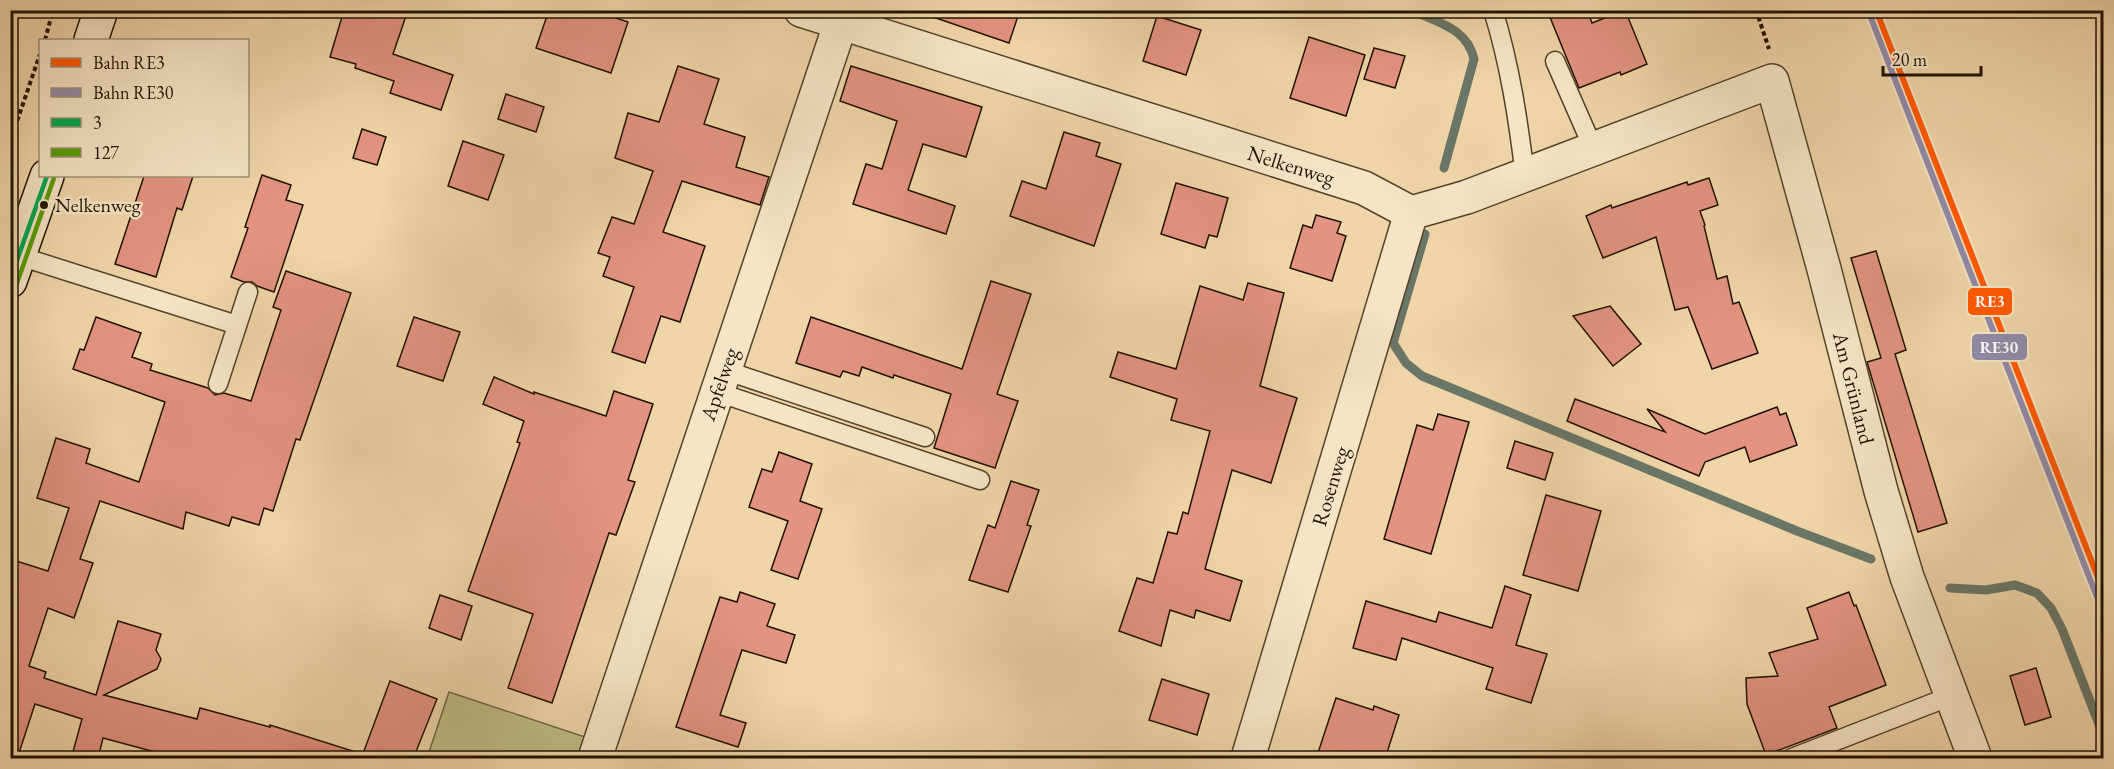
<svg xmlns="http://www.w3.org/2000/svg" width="2114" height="769" viewBox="0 0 2114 769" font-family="'EB Garamond',serif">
	<rect width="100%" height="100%" fill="#efd5a7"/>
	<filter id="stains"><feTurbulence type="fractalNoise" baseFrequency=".00333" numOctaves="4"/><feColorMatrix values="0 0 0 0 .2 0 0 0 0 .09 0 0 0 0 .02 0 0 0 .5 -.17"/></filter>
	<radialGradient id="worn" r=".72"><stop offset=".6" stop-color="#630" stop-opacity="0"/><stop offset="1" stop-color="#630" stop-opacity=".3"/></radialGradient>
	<path fill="#bfbc83" stroke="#706744" stroke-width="1.5" d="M449,692L588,738L582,758H427Z"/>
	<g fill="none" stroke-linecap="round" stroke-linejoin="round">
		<g stroke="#6a7667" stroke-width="9">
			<path d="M1412,10C1438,23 1467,28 1474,59L1444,168"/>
			<path d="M1425,234L1393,343L1406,363L1422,376L1797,531L1871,559"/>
			<path d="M1950,588L1986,590L2015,585L2037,593L2051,608L2062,629L2104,737"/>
		</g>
	</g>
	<g fill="#e29381" stroke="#221205" stroke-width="1.5">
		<path d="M344,10H408L393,54L453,75L441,110L390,93L394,81L355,68L356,64L330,57Z"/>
		<path d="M549,10H592L628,22L611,73L536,48Z"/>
		<path d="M928,10H1020L1009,43L927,15Z"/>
		<path d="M1547,10H1587L1592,23L1625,10L1647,64L1621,75L1620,72L1579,88Z"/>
		<path d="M1157,16L1201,30L1186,75L1143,61Z"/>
		<path d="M1309,37L1365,55L1346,116L1290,98Z"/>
		<path d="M1374,48L1405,56L1395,88L1364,79Z"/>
		<path d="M678,66L719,79L704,124L745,137L736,167L769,177L760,205L682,181L663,232L705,246L680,322L661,316L645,363L612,352L634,287L603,276L610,257L598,253L612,217L634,224L653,171L615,158L628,113L659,122Z"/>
		<path d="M851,66L982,107L966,157L923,144L908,190L955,206L946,234L853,204L866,164L882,169L897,121L840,101Z"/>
		<path d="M506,94L544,107L536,132L498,119Z"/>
		<path d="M362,129L386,137L377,165L353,158Z"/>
		<path d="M1064,132L1100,143L1096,156L1121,164L1094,246L1010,216L1022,181L1046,189Z"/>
		<path d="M463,141L504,155L488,200L448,186Z"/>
		<path d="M262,175L291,185L286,200L303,205L274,292L257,286L252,282H244L231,277L248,228L245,227Z"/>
		<path d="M144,176H193L182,210L177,208L156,277L115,264Z"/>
		<path d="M1709,178L1718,205L1700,211L1705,225L1704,226L1717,279L1727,276L1733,304L1739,302L1758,353L1712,369L1688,307L1675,310L1656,237L1603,258L1586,216L1611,205L1612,208L1687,182L1688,185Z"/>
		<path d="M1176,183L1228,198L1217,237L1209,235L1205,248L1161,234Z"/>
		<path d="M1316,215L1341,222L1337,233L1346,236L1332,281L1290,268L1303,225L1312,228Z"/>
		<path d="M1876,251L1906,350L1895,354L1947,523L1918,532L1867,362L1881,358L1851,258Z"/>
		<path d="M286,271L351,293L300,440L296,439L273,511L264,508L259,525L232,517L229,526L186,512L183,529L100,501L80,559L93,563L74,618L48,608L29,666L46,672L44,678L96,695L118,621L161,634L156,650L161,659L157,669L104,695L197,719L200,708L270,727V725L359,753L358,759H181L103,738L98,759H71L82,719L35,704L17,759H10V559L48,571L69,508L37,498L56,438L90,449L86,463L139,482L165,402L73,369L80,349L84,350L96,317L141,333L132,357L152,364L150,370L208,388L215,395L224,393L251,401L281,310L273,307Z"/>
		<path d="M991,281L1031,294L997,394L1018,401L995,468L934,448L951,394L894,375L893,378L862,367L859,376L843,371L840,377L796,363L811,317L962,369Z"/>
		<path d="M1248,283L1284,293L1260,386L1297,398L1271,483L1232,470L1205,569L1242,581L1230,621L1196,610L1194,618L1170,610L1161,646L1119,631L1137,578L1153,583L1168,532L1177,534L1183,512L1188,514L1210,431L1171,420L1177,399L1110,377L1118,352L1176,369L1200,286L1243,300Z"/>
		<path d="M1610,306L1641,344L1613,366L1573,316Z"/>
		<path d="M414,317L460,332L443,381L397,366Z"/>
		<path d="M494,377L534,394V392L606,416L614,391L653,404L628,480L635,482L616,535L609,533L552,703L508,688L533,614L468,591L520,443L517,442L524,421L483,404Z"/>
		<path d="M1575,399L1665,432L1647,409L1705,434L1777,407L1780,415L1786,413L1797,445L1750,462L1745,447L1705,462L1699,476L1567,421Z"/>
		<path d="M1438,414L1469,422L1431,554L1384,539L1417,425L1433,430Z"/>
		<path d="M1515,441L1553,453L1545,480L1507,468Z"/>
		<path d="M779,452L812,464L800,501L822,509L798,579L771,570L788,521L749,507L762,469L772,472Z"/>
		<path d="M1011,481L1039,490L1027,525L1031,526L1008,592L969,580L988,525L995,528Z"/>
		<path d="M1546,495L1601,511L1578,591L1523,575Z"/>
		<path d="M1505,586L1531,595L1516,645L1547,654L1531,703L1486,689L1493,668L1402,638L1396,660L1353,648L1366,601L1436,622L1439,612L1492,628Z"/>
		<path d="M740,592L775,604L767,626L795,635L786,663L742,650L720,715L746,723L738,747L676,727L720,597L737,602Z"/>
		<path d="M1849,592L1854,606L1856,605L1886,685L1829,707L1837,728L1766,755L1747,704L1746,678L1778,676L1769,653L1818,639L1807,608Z"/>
		<path d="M440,595L472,606L461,640L429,628Z"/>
		<path d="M2036,668L2051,717L2025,725L2010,676Z"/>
		<path d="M1162,679L1209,694L1197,735L1149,720Z"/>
		<path d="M390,681L437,699L413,759H361Z"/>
		<path d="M1336,698L1373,710L1374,706L1399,715L1385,759H1316Z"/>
	</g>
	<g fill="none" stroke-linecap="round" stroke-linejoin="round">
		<g stroke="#55432e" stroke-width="21">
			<g id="service">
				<path d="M1493,10C1510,65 1518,119 1525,176"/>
				<path d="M1555,61L1594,150"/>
				<path d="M19,256L237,325"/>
				<path d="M724,370L925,437"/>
				<path d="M218,384L248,292"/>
				<path d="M717,392L980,480"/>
				<path d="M1792,758L1951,696"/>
			</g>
		</g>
		<g stroke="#55432e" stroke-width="36">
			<g id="minor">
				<path d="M801,10L1364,188L1411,213L1467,197L1772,81L1824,269L1881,491L1907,577L1975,758"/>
				<path d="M595,758L845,10"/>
				<path d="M1248,758L1411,213"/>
			</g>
		</g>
		<g stroke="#221205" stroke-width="36">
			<g id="secondary">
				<path d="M91,40L101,10"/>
				<path d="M10,281L47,176"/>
			</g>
		</g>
		<g stroke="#221205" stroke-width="4" stroke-dasharray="4.5 3" stroke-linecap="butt">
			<path d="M1756,10L1769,49"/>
			<path d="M45,40L53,10"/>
			<path d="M10,142L40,54"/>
		</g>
		<use href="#service" stroke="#f5e4c6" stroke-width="18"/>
		<use href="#minor" stroke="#f5e4c6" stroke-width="33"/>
		<use href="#secondary" stroke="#f5e4c6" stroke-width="33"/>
		<g stroke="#f5e4c6" stroke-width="9">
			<path id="bus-1" d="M10,280L47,176"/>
		</g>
		<g stroke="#f5e4c6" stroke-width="9">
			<path id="bus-2" d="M17,283L54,178"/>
		</g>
		<use href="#bus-1" stroke="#00a651" stroke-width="4.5"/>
		<use href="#bus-2" stroke="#559e01" stroke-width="4.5"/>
		<g stroke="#f5e4c6" stroke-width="10">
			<path id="rail-1" d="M1876,10L2104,593"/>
		</g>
		<g stroke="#f5e4c6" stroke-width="10">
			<path id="rail-2" d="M1869,13L2097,597"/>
		</g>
		<use href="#rail-1" stroke="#ff5900" stroke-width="6"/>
		<use href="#rail-2" stroke="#908ba8" stroke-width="6"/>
	</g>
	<circle fill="#221205" stroke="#f5e4c6" stroke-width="2" cx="44" cy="205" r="5"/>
	<g text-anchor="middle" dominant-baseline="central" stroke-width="5" stroke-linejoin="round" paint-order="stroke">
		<g font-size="20" fill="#221205" stroke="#f5e4c6" text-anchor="start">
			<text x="55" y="205">Nelkenweg</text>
		</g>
		<g font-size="21" fill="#221205" stroke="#f5e4c6">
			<text transform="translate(1291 165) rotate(17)">Nelkenweg</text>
			<text transform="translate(719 384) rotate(-71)">Apfelweg</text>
			<text transform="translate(1854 388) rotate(76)">Am Grünland</text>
			<text transform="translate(1330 486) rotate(-73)">Rosenweg</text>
		</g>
	</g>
	<g stroke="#f5e4c6" stroke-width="2">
		<rect x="1967" y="287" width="46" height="29" rx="6" fill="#ff5900"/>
		<rect x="1971" y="333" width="57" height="28" rx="6" fill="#908ba8"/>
	</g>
	<g font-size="16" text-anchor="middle" font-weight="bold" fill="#fff">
		<text x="1990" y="307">RE3</text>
		<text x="1999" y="353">RE30</text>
	</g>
	<rect width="2114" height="769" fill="none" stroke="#efd5a7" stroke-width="36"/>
	<rect x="12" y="12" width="2090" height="745" fill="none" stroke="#221205" stroke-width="3"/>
	<rect x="18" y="18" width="2078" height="733" fill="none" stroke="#221205" stroke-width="1.5"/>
	<rect x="39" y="39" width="210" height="138" fill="#f5e4c6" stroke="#a19079" stroke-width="1.5"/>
	<rect x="51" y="58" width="30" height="9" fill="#ff5900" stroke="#a19079" stroke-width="1.5"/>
	<text x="93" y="69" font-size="18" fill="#221205">Bahn RE3</text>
	<rect x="51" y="88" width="30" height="9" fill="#908ba8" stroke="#a19079" stroke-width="1.5"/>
	<text x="93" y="99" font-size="18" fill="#221205">Bahn RE30</text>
	<rect x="51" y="118" width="30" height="9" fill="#00a651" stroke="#a19079" stroke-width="1.5"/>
	<text x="93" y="129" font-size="18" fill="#221205">3</text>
	<rect x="51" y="148" width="30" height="9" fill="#559e01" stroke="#a19079" stroke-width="1.5"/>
	<text x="93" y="159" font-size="18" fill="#221205">127</text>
	<path d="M1883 66v9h98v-9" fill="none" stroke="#221205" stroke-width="3"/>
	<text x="1892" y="66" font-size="18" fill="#221205" stroke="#f5e4c6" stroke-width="4.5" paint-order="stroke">20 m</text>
	<rect width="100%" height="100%" filter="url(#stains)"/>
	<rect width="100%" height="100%" fill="url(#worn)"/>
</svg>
